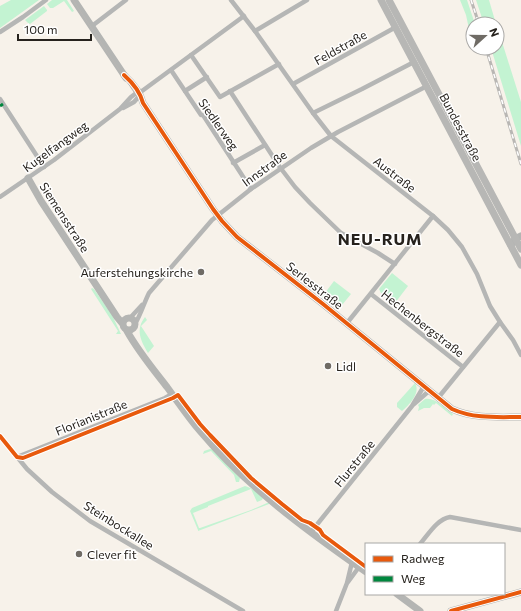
<svg xmlns="http://www.w3.org/2000/svg" width="521" height="611" viewBox="0 0 521 611" font-family="Commissioner,sans-serif">
	<rect width="100%" height="100%" fill="#f7f2ea"/>
	<g fill="#c3f3d2">
		<path d="M11,0H39L0,28V6Z"/>
		<path d="M52,0H67L74,11L72,12L64,1L53,8H50L47,4Z"/>
		<path d="M460,0H467L475,24H473V36L469,29L466,15Z"/>
		<path d="M476,0H489L496,24H484Z"/>
		<path d="M44,6L47,10V11L30,24L28,23L25,20Z"/>
		<path d="M497,26L521,102V146L491,48H497Z"/>
		<path d="M392,273L408,286L395,303L381,293L379,289Z"/>
		<path d="M334,281L351,294L338,310L322,297Z"/>
		<path d="M92,288L94,289L112,315L121,334H116L118,331L91,289Z"/>
		<path d="M145,317L147,320L141,326L154,346L148,353C141,341 135,330 145,317Z"/>
		<path d="M415,383C421,393 409,405 402,411L397,407V403Z"/>
		<path d="M425,399C436,397 444,409 453,414L452,416L436,403L434,405L433,404L430,408H424L418,411L419,407L418,405Z"/>
		<path d="M210,449H212L240,478L239,482H236L234,475L211,451L203,454L204,451Z"/>
		<path d="M245,486C252,488 258,493 263,498L262,500L257,502L251,489L208,506V507L193,513L199,528H200L251,510L267,503H269V504L198,531V530L190,511L192,508Z"/>
	</g>
	<g fill="none" stroke-linecap="round" stroke-linejoin="round">
		<g stroke="#b5b6b5" stroke-width="4.5">
			<path d="M231,0L255,31L313,113L331,136L433,216L448,230L462,247L477,274L490,306L500,322L513,340L521,355"/>
			<path d="M92,26L126,0"/>
			<path d="M255,31L307,0"/>
			<path d="M0,32L23,17L46,0"/>
			<path d="M191,55L220,97L279,64"/>
			<path d="M171,70L201,115H203L251,189"/>
			<path d="M293,84L396,27"/>
			<path d="M185,91L207,77"/>
			<path d="M230,91L279,166L295,187L310,203L341,233L378,253L395,264"/>
			<path d="M0,99L44,167"/>
			<path d="M123,108L134,102L141,94"/>
			<path d="M313,113L362,89L414,62"/>
			<path d="M233,163L265,145"/>
			<path d="M0,197L54,160L120,109L131,97L139,91H142L244,16"/>
			<path d="M371,294L463,367"/>
			<path d="M130,318L142,305"/>
			<path d="M347,323L433,216"/>
			<path d="M135,324C141,314 144,303 149,293L212,220L251,189L311,148L338,132L427,86"/>
			<path d="M438,398L500,322"/>
			<path d="M414,404L429,391"/>
			<path d="M0,436L27,469L52,492L90,521L243,611"/>
			<path d="M17,457L165,398L172,394"/>
			<path d="M311,532L412,406L424,386"/>
			<path d="M420,544C428,535 437,519 450,517L521,530"/>
			<path d="M348,582L359,567"/>
			<path d="M336,611L347,583L352,562"/>
		</g>
		<g stroke="#b4b5b3" stroke-width="7">
			<path d="M74,0L126,78"/>
			<path d="M124,75C133,83 140,91 143,103L213,209L222,221L237,237L323,304L452,409C474,419 498,417 521,417"/>
			<path d="M28,178L41,201L117,317L122,323"/>
			<path d="M511,245L515,239L521,236"/>
			<circle cx="129" cy="324" r="6"/>
			<path d="M127,331C138,351 153,369 167,387C178,402 188,417 200,431C247,487 306,530 366,572"/>
			<path d="M397,594L420,611"/>
			<path d="M451,611L521,592"/>
		</g>
		<g stroke="#b7b7b5" stroke-width="7">
			<path d="M381,0L521,265"/>
			<path d="M389,0L521,249"/>
		</g>
		<path stroke="#b9b7b4" stroke-width="1" d="M73,0C119,70 166,140 212,209L221,222L236,237L341,321L448,407C470,421 496,418 521,419"/>
		<g stroke="#b9b7b4" stroke-width="3">
			<g id="rail">
				<path d="M471,0L479,24"/>
				<path d="M486,48L521,164"/>
			</g>
		</g>
		<use href="#rail" stroke="#fff" stroke-width="1.5" stroke-dasharray="4.5" stroke-linecap="butt"/>
		<path stroke="#00873e" stroke-width="3" stroke-dasharray="6 3" stroke-linecap="butt" d="M0,106L3,104"/>
		<g stroke="#fff" stroke-width="6">
			<g id="cycleway">
				<path d="M124,75C133,83 140,91 143,103L213,209L222,221L237,237L323,304L452,409C474,419 498,417 521,417"/>
				<path d="M0,436L17,457L23,458L173,398L178,395L200,424L210,435L251,478L282,504L302,520L310,523L320,530L323,535L366,567"/>
				<path d="M451,611L521,592"/>
			</g>
		</g>
		<use href="#cycleway" stroke="#e8590c" stroke-width="4"/>
	</g>
	<g fill="#6f6b65" stroke="#fff" stroke-width="1.5">
		<circle cx="201" cy="272" r="4"/>
		<circle cx="328" cy="366" r="4"/>
		<circle cx="79" cy="554" r="4"/>
	</g>
	<g text-anchor="middle" dominant-baseline="central" stroke-width="3" stroke-linejoin="round" paint-order="stroke">
		<g font-size="12" fill="#26221d" stroke="#fff">
			<text transform="translate(340 47) rotate(-29)">Feldstraße</text>
			<text transform="translate(219 124) rotate(55)">Siedlerweg</text>
			<text transform="translate(461 127) rotate(62)">Bundesstraße</text>
			<text transform="translate(55 146) rotate(-36)">Kugelfangweg</text>
			<text transform="translate(264 168) rotate(-36)">Innstraße</text>
			<text transform="translate(395 174) rotate(38)">Austraße</text>
			<text transform="translate(65 217) rotate(57)">Siemensstraße</text>
			<text transform="translate(315 285) rotate(38)">Serlesstraße</text>
			<text transform="translate(423 323) rotate(38)">Hechenbergstraße</text>
			<text transform="translate(91 417) rotate(-22)">Florianistraße</text>
			<text transform="translate(354 463) rotate(-51)">Flurstraße</text>
			<text transform="translate(119 525) rotate(32)">Steinbockallee</text>
		</g>
		<g font-size="12" fill="#26221d" stroke="#fff" text-anchor="start">
			<text x="193" y="272" text-anchor="end">Auferstehungskirche</text>
			<text x="336" y="366">Lidl</text>
			<text x="87" y="554">Clever fit</text>
		</g>
		<g font-size="16" font-weight="bold" letter-spacing="1" fill="#26221d" stroke="#fff">
			<text x="380" y="238">NEU-RUM</text>
		</g>
	</g>
	<rect x="365" y="543" width="140" height="52" fill="#ffffff" stroke="#a8a7a5"/>
	<rect x="373" y="556" width="20" height="6" fill="#e8590c" stroke="#a8a7a5"/>
	<text x="401" y="563" font-size="12" fill="#26221d">Radweg</text>
	<rect x="373" y="576" width="20" height="6" fill="#00873e" stroke="#a8a7a5"/>
	<text x="401" y="583" font-size="12" fill="#26221d">Weg</text>
	<g transform="translate(485 36) rotate(69)"><circle r="19" fill="#ffffff" stroke="#a8a7a5"/>
	<path d="M0-3L7 15L0 10L-7 15Z" fill="#6f6b65"/>
	<text y="-6" font-size="11" font-weight="bold" text-anchor="middle" fill="#26221d">N</text>
	</g>
	<path d="M18 34v6h73v-6" fill="none" stroke="#26221d" stroke-width="2"/>
	<text x="24" y="34" font-size="12" fill="#26221d" stroke="#ffffff" stroke-width="3" paint-order="stroke">100 m</text>
</svg>
